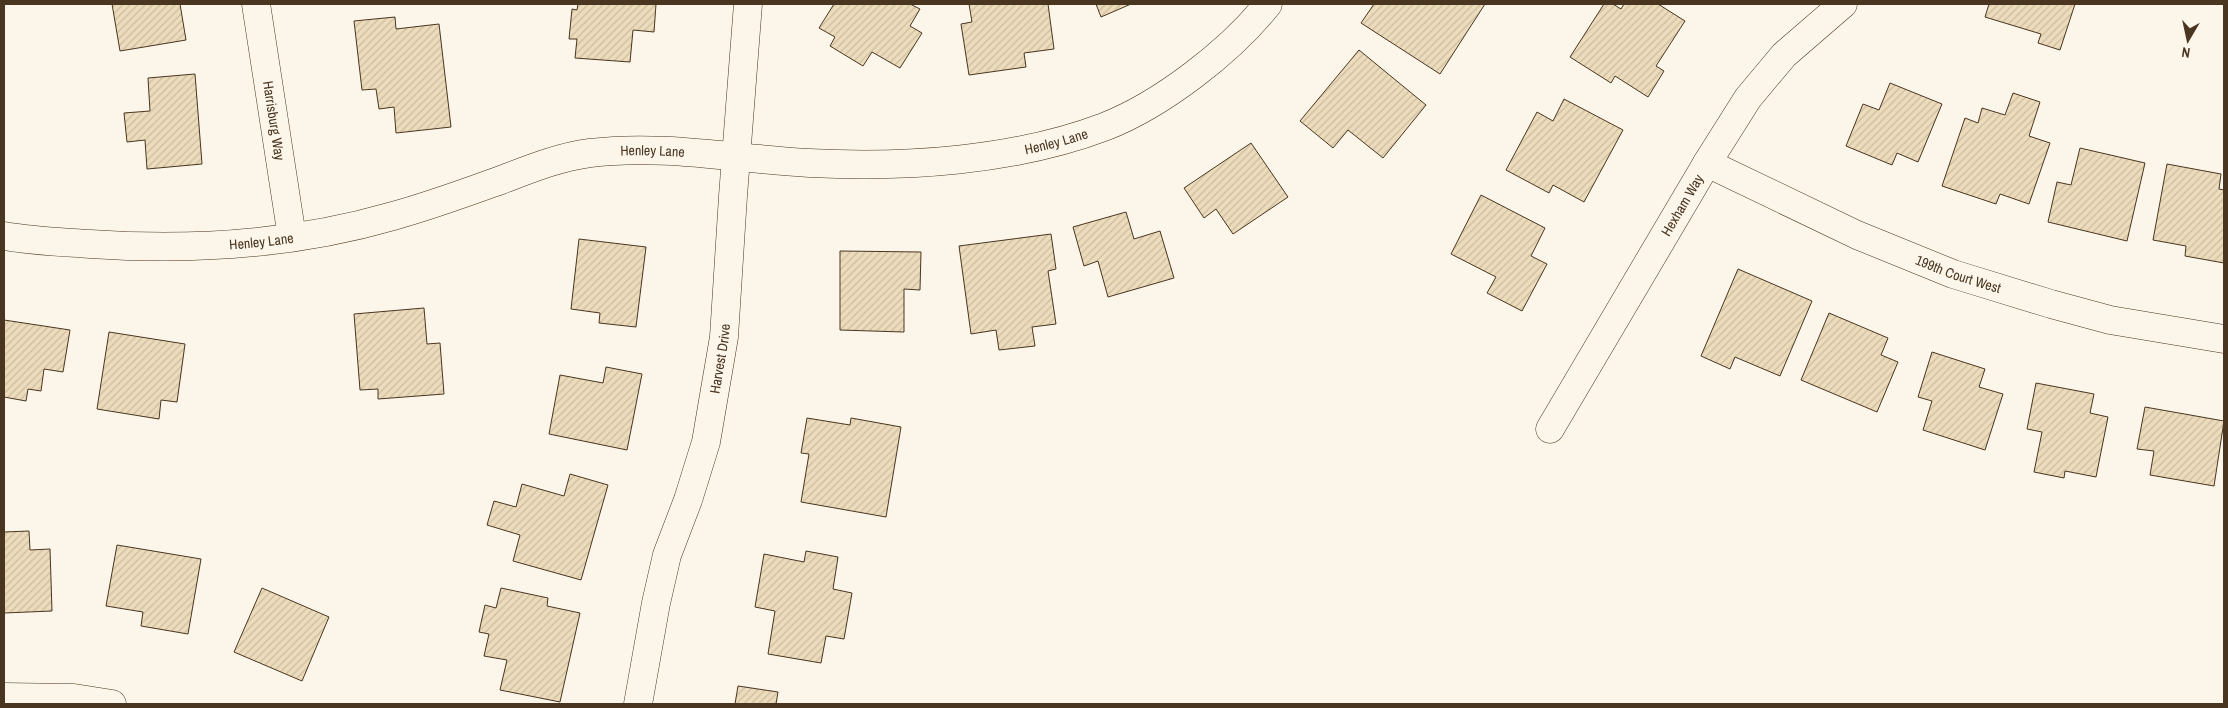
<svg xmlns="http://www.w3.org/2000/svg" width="2228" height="708" viewBox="0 0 2228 708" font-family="'Archivo Narrow',sans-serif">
	<defs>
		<pattern id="building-hatch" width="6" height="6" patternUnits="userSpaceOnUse" patternTransform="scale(1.25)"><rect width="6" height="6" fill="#ecdcbc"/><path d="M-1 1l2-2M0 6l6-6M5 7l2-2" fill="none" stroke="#ccbda1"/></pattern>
	</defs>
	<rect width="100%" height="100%" fill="#fbf6e9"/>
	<g fill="url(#building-hatch)" stroke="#4a3520">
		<path d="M112,4H180L186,40L120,51Z"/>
		<path d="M578,4H656L654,32L633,30L630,62L575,58L577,39H569L572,9L577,10Z"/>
		<path d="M834,4H910L920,9L910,26L922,33L900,68L872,52L863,66L830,46L835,37L819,28Z"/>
		<path d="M969,4H1048L1054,49L1024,53L1026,67L969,75L961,24L972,22Z"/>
		<path d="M1096,4H1131L1101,17Z"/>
		<path d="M1374,4H1485L1440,74L1361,23Z"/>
		<path d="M1604,4H1613L1621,9L1624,4H1658L1685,21L1656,66L1664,71L1648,97L1615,76L1611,83L1570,57Z"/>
		<path d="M1989,4H2075L2060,50L2038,43L2041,34L1985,17Z"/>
		<path d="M395,17L396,29L439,24L451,127L396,133L394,107L379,109L376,89L362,90L354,21Z"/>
		<path d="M1359,50L1426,105L1383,158L1348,130L1333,148L1300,121Z"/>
		<path d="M195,74L202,164L147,169L145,140L127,142L124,113L150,111L148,78Z"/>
		<path d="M1890,83L1942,104L1918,162L1897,153L1892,165L1846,146L1863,104L1879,110Z"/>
		<path d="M2013,93L2040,102L2029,136L2050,143L2029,204L2000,194L1996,204L1942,186L1965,118L1978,123L1982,108L2005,115Z"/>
		<path d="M1564,99L1623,130L1584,202L1553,185L1549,193L1506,170L1537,112L1553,121Z"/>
		<path d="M1251,143L1288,197L1233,234L1216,209L1204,218L1184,188Z"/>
		<path d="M2080,148L2145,163L2127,241L2048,222L2057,182L2071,185Z"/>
		<path d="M2167,164L2221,174L2219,189L2224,190V263L2185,256L2186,246L2153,240Z"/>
		<path d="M1481,195L1545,228L1531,256L1547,264L1522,311L1487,293L1496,277L1451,254Z"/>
		<path d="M1126,212L1134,239L1160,231L1174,278L1108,297L1098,261L1084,266L1073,227Z"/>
		<path d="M1051,234L1056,269L1048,271L1056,324L1032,327L1035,346L999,350L996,330L971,334L959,246Z"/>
		<path d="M579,239L646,247L636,327L599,323L600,313L571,309Z"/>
		<path d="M840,251L921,252L920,290L904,289V332L840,330Z"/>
		<path d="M1738,269L1812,301L1780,376L1735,357L1730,369L1701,356Z"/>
		<path d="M424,308L427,344L440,343L444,394L378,399V389L360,390L354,314Z"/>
		<path d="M1829,313L1888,338L1881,355L1898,362L1877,412L1801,380Z"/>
		<path d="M4,320L70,330L63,372L44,369L41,391L28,389L26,401L4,397Z"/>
		<path d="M109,332L185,344L177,402L161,400L159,419L97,409Z"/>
		<path d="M1932,352L1985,369L1979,387L2003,394L1985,450L1923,430L1932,401L1918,397Z"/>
		<path d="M606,367L642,374L627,450L549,434L560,375L603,383Z"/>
		<path d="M2036,383L2094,394L2090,413L2108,417L2096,477L2065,471L2064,478L2034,472L2042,432L2027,429Z"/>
		<path d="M2145,407L2224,421L2214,486L2150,475L2154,451L2137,449Z"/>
		<path d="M807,418L850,425L851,418L901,427L886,517L801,502L809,454L801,453Z"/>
		<path d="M570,474L608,485L581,580L513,561L520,535L487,525L494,501L516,507L522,484L564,496Z"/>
		<path d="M29,531L30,550L50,549L52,611L4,613V532Z"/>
		<path d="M117,545L201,559L188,634L141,626L143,612L106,606Z"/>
		<path d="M806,551L838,557L833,589L852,593L844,639L826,636L821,663L768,654L775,611L755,607L764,554L804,562Z"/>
		<path d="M262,588L329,617L302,681L234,652Z"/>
		<path d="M501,588L548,598L547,606L580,613L560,702L500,690L507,660L484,656L489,634L479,632L485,605L496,608Z"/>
		<path d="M738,686L778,692L776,704H735Z"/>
	</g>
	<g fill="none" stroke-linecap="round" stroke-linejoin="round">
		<g stroke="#4a3520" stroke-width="29">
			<g id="minor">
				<path id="s1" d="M256,4L292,237"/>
				<path id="s2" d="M1707,163L1857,235L1953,274L2051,304L2110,320L2224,339"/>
				<path id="s3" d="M4,236C32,241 61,242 90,244C193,251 293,245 393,216C430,206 465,193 501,180C530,169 559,157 590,153C663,144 736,159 809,163C904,168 1014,161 1104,127C1161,105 1231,51 1268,4"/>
				<path id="s4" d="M1550,429L1707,163L1748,98L1784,55L1843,4"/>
				<path d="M4,697L74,698L112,704"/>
				<path id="s5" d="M638,704L656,603L667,555L688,500L706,442L724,337L733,196L748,4"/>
			</g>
		</g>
		<use href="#minor" stroke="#fbf6e9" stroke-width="28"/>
	</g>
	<g text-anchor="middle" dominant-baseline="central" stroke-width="4" stroke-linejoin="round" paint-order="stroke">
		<g font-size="14" fill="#4a3520" stroke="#fbf6e9">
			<text stroke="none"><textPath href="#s1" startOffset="118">Harrisburg Way</textPath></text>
			<text stroke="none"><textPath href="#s3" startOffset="1068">Henley Lane</textPath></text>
			<text stroke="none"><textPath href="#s3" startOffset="662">Henley Lane</textPath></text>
			<text stroke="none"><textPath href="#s4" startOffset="260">Hexham Way</textPath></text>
			<text stroke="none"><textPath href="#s3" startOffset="258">Henley Lane</textPath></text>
			<text stroke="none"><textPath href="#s2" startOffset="275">199th Court West</textPath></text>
			<text stroke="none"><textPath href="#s5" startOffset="356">Harvest Drive</textPath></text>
		</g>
	</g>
	<rect width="2228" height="708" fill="none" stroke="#4a3520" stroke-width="10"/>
	<g transform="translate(2188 40) rotate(189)" stroke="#fbf6e9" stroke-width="4" paint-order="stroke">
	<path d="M0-4L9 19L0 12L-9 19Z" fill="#4a3520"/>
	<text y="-8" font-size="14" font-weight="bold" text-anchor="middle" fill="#4a3520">N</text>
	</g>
</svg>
